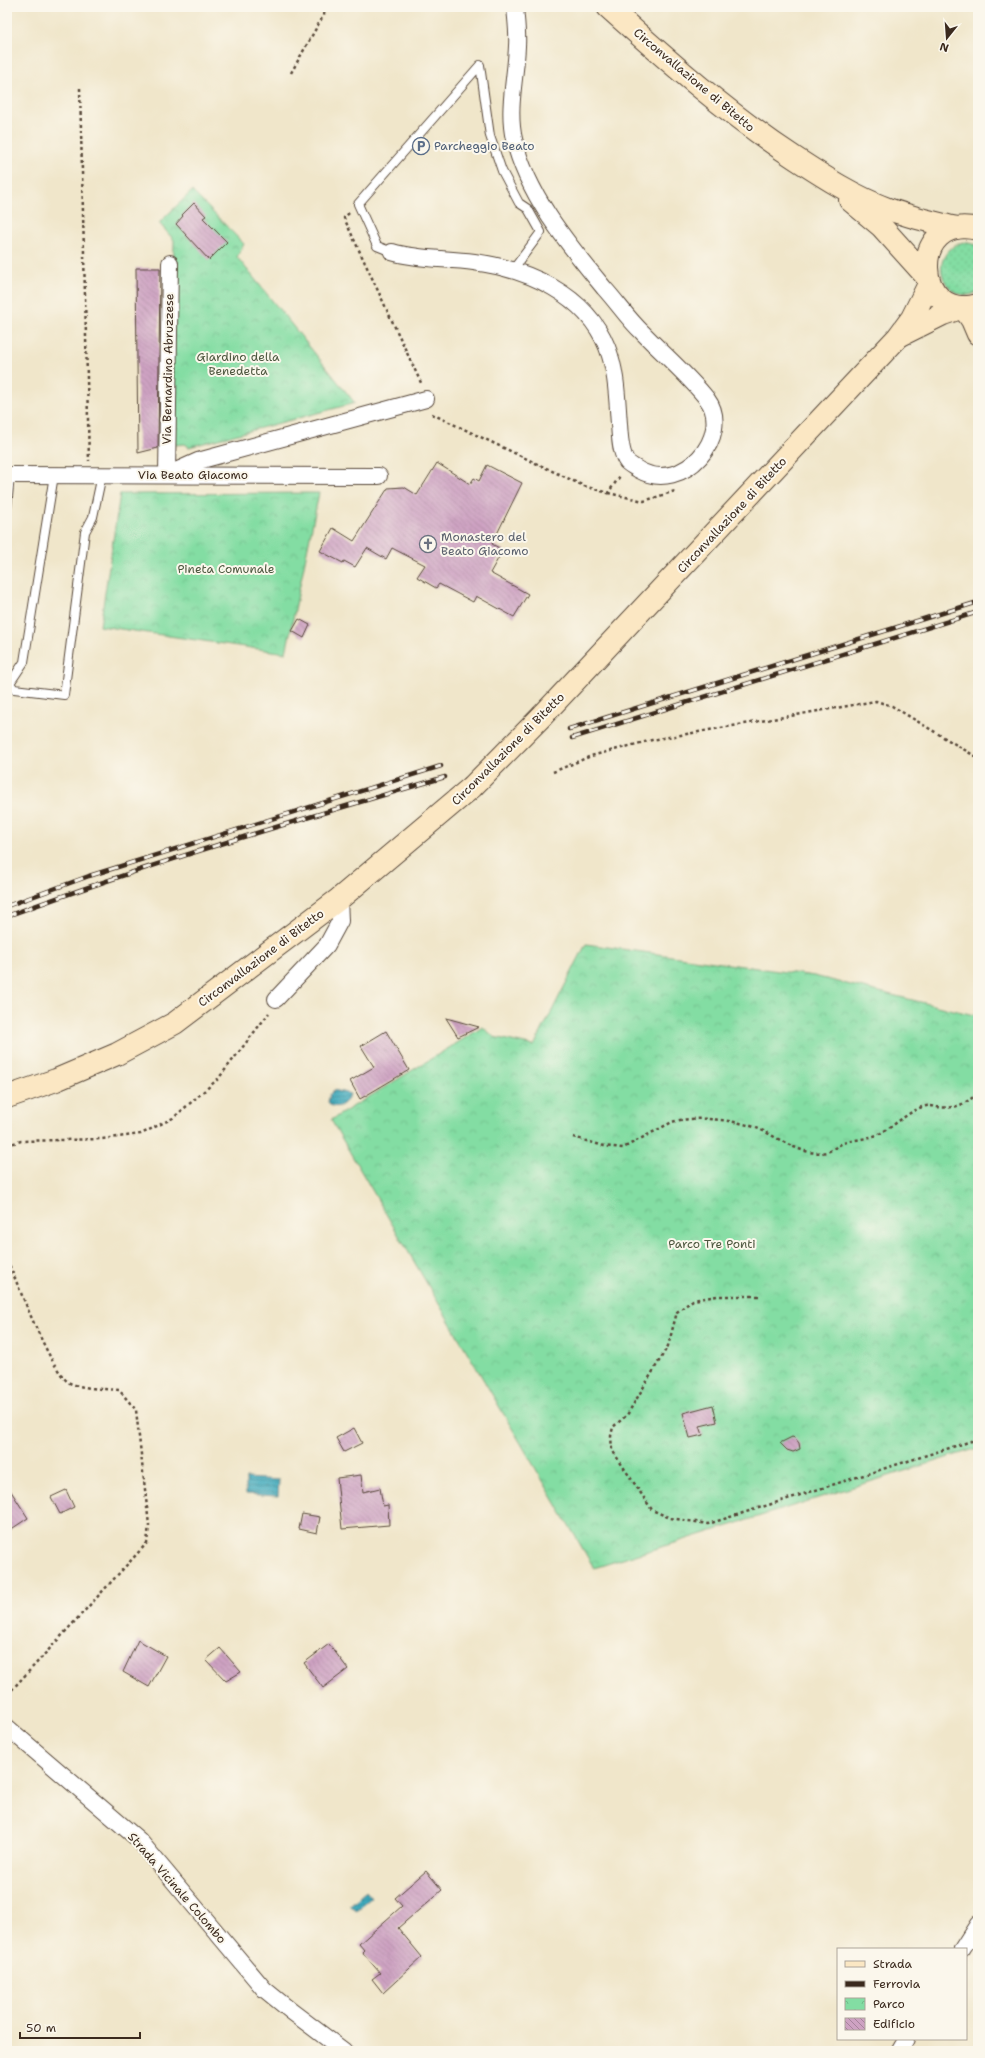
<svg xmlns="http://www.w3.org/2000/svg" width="985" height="2058" viewBox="0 0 985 2058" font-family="'Shantell Sans',sans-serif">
	<defs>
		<pattern id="grass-dots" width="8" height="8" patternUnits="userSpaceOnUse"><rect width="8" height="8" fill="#83dda3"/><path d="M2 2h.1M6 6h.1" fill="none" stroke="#72be8c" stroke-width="1.8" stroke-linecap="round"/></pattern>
		<pattern id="park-crowns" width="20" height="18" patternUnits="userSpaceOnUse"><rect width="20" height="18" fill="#83dda3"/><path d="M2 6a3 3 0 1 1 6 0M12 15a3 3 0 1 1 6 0" fill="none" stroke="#72be8c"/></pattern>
		<pattern id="water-rules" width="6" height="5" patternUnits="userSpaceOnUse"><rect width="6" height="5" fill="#3ca9bc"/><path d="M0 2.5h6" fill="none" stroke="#348a98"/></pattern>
		<pattern id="building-back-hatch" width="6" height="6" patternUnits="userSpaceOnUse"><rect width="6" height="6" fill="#cea2c2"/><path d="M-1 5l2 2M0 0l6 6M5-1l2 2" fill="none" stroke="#a8849d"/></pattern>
	</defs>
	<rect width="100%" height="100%" fill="#fbf7ec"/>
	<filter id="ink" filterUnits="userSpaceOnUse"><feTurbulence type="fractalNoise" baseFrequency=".025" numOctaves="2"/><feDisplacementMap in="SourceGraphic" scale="8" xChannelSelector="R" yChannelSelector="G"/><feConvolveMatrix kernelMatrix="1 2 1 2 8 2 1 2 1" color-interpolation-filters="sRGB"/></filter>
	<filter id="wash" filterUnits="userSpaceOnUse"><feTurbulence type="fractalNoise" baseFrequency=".012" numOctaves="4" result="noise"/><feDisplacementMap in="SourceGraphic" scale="16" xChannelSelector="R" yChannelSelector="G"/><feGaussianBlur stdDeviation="0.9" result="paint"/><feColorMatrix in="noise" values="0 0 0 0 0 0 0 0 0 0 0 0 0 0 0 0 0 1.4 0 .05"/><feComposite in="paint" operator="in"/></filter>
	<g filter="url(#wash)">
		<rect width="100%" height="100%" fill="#f0e6ca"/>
		<path fill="url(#grass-dots)" stroke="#5f8460" d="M963,242L978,245V292C947,308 922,256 963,242Z"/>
		<g fill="url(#park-crowns)" stroke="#5f8460">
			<path d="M192,191L244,244L237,257L355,403L189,447L185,444L175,445L170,440L174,240L159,223Z"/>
			<path d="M319,493L286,653L100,626L120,494Z"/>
			<path d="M586,944L814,976L978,1016V1448L594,1568L331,1120L483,1027L494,1037L534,1046Z"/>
		</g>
		<g fill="url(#water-rules)" stroke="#3c6a6d">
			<path d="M334,1090L350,1094C347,1104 335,1112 328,1102L330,1094Z"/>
			<path d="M246,1478L279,1480L278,1496L246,1494Z"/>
			<path d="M366,1891L372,1898L356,1911L350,1905Z"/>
		</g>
		<g id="blocks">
			<g fill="url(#building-back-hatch)">
				<path d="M194,203L206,216L203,218L227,242L209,260L176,224L183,216L182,215Z"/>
				<path d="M136,268H160L158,448L138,453Z"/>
				<path d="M437,463L470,484L474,478L479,481L487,465L522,483L492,544L503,550L490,573L528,594L514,617L476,596L473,602L439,584L436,588L417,577L425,565L392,548L386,559L367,548L355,567L344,561L343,563L320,551L333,528L354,541L388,488L404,487L417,495Z"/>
				<path d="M299,619L310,625L304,638L292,631Z"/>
				<path d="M446,1018L479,1027L458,1037Z"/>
				<path d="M386,1031L409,1070L360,1099L350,1081L374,1067L361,1046Z"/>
				<path d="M713,1405L717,1422L700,1426L703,1435L690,1438L683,1413Z"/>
				<path d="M354,1428L362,1443L344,1452L336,1438Z"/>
				<path d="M792,1437L795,1438L799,1443L800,1449L793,1452L787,1450L780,1443Z"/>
				<path d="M361,1475L363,1492L380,1488L383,1506L388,1505L389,1525L342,1529L337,1478Z"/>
				<path d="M7,1485L28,1518L7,1532Z"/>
				<path d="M66,1490L74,1507L60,1514L51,1497Z"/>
				<path d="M302,1514L320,1517L317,1533L299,1529Z"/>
				<path d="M138,1640L166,1656L149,1687L123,1672Z"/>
				<path d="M329,1644L348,1669L323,1688L304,1663Z"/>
				<path d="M220,1648L241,1672L226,1681L206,1660Z"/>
				<path d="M426,1871L442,1890L398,1928L422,1957L383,1993L372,1979L380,1973L362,1952L364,1950L359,1944L402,1906L395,1898Z"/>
			</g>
		</g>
	</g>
	<g filter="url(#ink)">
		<use href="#blocks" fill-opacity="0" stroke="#564638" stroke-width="1"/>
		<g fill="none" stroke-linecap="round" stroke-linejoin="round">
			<g stroke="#564638" stroke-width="10">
				<g id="service">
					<path d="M392,252L377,246L358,204L480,65L490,136L502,171L519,203L528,209L541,232L512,271"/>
					<path d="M7,508L10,475"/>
					<path d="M7,680L10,683L24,662L54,475"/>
					<path d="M10,683L14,689L64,695L85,532L93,517L102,475"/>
				</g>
			</g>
			<g stroke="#564638" stroke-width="18">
				<g id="minor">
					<path d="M392,252C419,260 446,258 474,262C527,269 586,294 607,347C617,372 617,399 619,424C620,436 620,452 627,462C630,465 636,468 639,470C683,495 734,435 707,399C688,375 663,354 642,332C628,319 617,302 604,288C568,244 527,195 514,139C507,109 516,76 517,46C518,33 516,20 515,7"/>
					<path d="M170,263L167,475L198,461L426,399"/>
					<path d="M7,475L379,476"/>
					<path d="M276,999L327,945L340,921L339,899"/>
					<path d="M7,1727L139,1840L264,1989L291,2011L344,2051"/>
					<path d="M962,1949L978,1924"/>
					<path d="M899,2051L906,2039"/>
				</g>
			</g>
			<g stroke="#564638" stroke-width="24">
				<g id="secondary">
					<path d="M608,7C668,61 728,114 795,158C824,177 855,197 888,209C910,217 933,222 956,228"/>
					<path d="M850,200L881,226L926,276"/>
					<path d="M978,229C907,212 913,324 978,305"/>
					<path d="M901,335L943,314L963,307L972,320L978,334"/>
					<path d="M543,715L898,337L912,318L929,284"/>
					<path d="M7,1097L56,1080L117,1054L175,1023L339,899L472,787"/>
				</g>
			</g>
			<g stroke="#564638" stroke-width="2.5" stroke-dasharray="3 3" stroke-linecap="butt">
				<path d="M291,73L328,7"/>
				<path d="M80,88L89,461"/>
				<path d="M349,213L344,218L422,385"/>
				<path d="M432,414L584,486L608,493L620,476"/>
				<path d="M608,493L644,501L675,491"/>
				<path d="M553,772L591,756L652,740L876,701L892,706L978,758"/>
				<path d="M573,1137L604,1146L623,1148L672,1122C693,1115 739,1120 759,1129C780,1138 801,1157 827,1152C833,1150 838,1145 843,1143C856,1139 870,1139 881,1133C895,1125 907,1113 922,1107C927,1105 933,1106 937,1107C956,1109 964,1105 978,1093"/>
				<path d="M7,1145L21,1141L102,1139L141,1134L173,1118L218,1079L269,1013"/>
				<path d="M7,1260C19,1286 49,1367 68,1382C79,1389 107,1389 119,1390L136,1410L149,1525L147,1543L7,1695"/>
				<path d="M759,1296H717L693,1300L677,1312L668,1346L627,1415L613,1427L611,1436L612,1450L652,1510L670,1518L708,1524L978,1439"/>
			</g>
			<use href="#service" stroke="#fff" stroke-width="8"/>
			<use href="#minor" stroke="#fff" stroke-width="16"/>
			<use href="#secondary" stroke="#fbe7c3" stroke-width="22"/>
			<g stroke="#3b2a1e" stroke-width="4.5">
				<g id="rail">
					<path d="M569,729L978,602"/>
					<path d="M572,738L978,612"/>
					<path d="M7,906L89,876L441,766"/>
					<path d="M7,916C151,863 298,820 445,777"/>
				</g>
			</g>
			<use href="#rail" stroke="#fbf7ec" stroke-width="3" stroke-dasharray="9" stroke-linecap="butt"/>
			<g stroke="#564638" stroke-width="24" stroke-linecap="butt">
				<path id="secondary-bridge" d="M472,787L543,715"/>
			</g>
			<use href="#secondary-bridge" stroke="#fbe7c3" stroke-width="22"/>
		</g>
	</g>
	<defs>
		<g id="parking-ring" transform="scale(0.9)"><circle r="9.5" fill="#fbf7ec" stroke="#5c6f8a" stroke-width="1.5"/><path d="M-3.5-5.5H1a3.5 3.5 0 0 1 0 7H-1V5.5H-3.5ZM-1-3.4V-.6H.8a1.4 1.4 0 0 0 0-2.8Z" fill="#5c6f8a"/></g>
		<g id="church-ring" transform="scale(0.9)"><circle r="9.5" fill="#fbf7ec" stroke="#6b7280" stroke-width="1.5"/><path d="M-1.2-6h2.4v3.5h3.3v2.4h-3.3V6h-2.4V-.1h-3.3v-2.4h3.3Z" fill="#6b7280"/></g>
	</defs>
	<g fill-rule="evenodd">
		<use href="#parking-ring" x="421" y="146"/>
		<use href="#church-ring" x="428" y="544"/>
	</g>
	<g text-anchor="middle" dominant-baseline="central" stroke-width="4" stroke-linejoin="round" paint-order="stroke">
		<g font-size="12" fill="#3b2a1e" stroke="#fbf7ec">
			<text transform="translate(694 80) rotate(40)">Circonvallazione di Bitetto</text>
			<text transform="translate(168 369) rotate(-89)">Via Bernardino Abruzzese</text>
			<text x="193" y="475">Via Beato Giacomo</text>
			<text transform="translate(732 515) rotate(-47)">Circonvallazione di Bitetto</text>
			<text transform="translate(508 749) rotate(-45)">Circonvallazione di Bitetto</text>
			<text transform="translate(261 958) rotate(-37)">Circonvallazione di Bitetto</text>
			<text transform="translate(177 1888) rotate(49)">Strada Vicinale Colombo</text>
		</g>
		<g font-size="12" fill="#4e5e75" stroke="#fbf7ec" text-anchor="start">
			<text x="434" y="146">Parcheggio Beato</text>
		</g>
		<g font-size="12" fill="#4d573f" stroke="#fbf7ec">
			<text x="238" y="357">Giardino della<tspan x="238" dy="14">Benedetta</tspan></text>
			<text x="226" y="569">Pineta Comunale</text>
			<text x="712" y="1244">Parco Tre Ponti</text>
		</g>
		<g font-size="12" fill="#5b616d" stroke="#fbf7ec" text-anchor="start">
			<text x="441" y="537">Monastero del<tspan x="441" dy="14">Beato Giacomo</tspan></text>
		</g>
	</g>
	<rect width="985" height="2058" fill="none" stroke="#fbf7ec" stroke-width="24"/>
	<rect x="837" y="1948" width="130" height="92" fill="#fbf7ec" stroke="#aea59a"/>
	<rect x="845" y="1961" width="20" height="6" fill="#fbe7c3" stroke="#aea59a"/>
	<text x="873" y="1968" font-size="12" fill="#3b2a1e">Strada</text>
	<rect x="845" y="1981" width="20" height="6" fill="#3b2a1e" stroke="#aea59a"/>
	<text x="873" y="1988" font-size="12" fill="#3b2a1e">Ferrovia</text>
	<rect x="845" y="1998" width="20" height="12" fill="url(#park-crowns)" stroke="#aea59a"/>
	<text x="873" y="2008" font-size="12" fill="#3b2a1e">Parco</text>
	<rect x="845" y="2018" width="20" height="12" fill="url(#building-back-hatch)" stroke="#aea59a"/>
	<text x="873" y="2028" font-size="12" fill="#3b2a1e">Edificio</text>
	<g transform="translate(947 38) rotate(197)" stroke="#fbf7ec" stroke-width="3" paint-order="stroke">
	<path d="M0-3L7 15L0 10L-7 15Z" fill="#3b2a1e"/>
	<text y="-6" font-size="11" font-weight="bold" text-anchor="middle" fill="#3b2a1e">N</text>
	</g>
	<path d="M20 2032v6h120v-6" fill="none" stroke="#3b2a1e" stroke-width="2"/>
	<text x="26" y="2032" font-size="12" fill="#3b2a1e" stroke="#fbf7ec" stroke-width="3" paint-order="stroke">50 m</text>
</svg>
